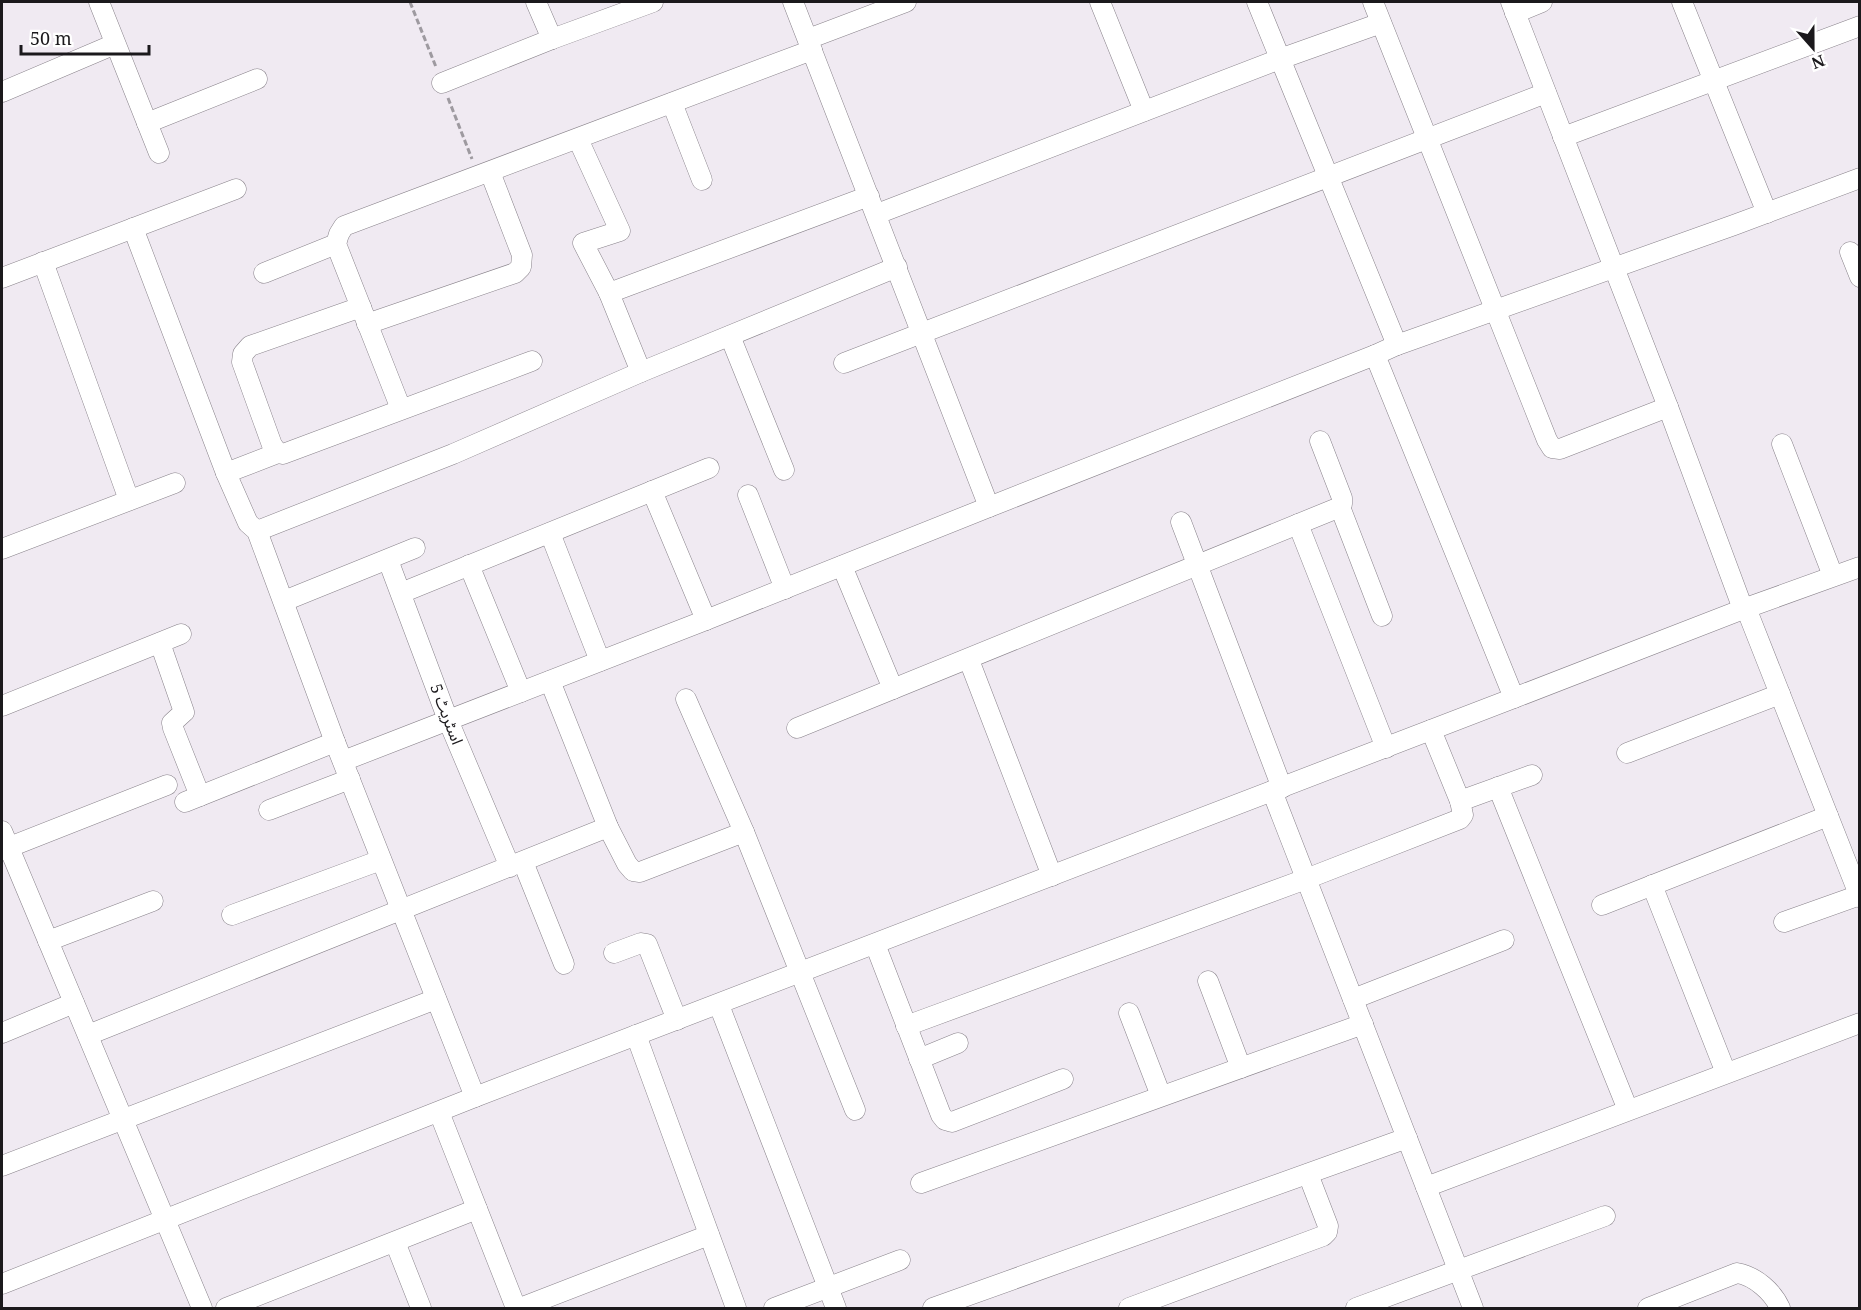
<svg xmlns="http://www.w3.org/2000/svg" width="1861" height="1310" viewBox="0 0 1861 1310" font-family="'Noto Serif','Noto Sans Arabic',serif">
	<rect width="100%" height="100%" fill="#f0eaf2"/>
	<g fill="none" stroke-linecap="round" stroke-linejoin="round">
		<g stroke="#88828a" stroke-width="21">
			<g id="minor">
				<path d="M99,2L159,153"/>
				<path d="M536,2L552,39"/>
				<path d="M793,2L989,507"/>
				<path d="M1100,2L1144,111"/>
				<path d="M1257,2L1397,345L1375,355L1514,698L1746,608L1860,567"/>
				<path d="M1373,2L1547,440L1552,448L1560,449L1668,407"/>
				<path d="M1511,2L1668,407L1743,609"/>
				<path d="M1682,2L1767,213"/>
				<path d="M1515,13L1542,2"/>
				<path d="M808,39L906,2"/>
				<path d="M442,83L552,39L653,2"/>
				<path d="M2,92L115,44"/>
				<path d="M672,103L702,180"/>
				<path d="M147,123L257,79"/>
				<path d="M1563,137L1860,26"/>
				<path d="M578,139L620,231L583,243L609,293L641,372"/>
				<path d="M877,214L1280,59L1381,23"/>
				<path d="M133,228L226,473L248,523L257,531L335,742L475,1097"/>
				<path d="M1850,252L1860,277"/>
				<path d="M43,262L129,500"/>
				<path d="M264,273L336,244"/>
				<path d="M2,278L236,189"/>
				<path d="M609,293L869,196"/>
				<path d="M367,324L515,273L521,267L522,255L490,172"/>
				<path d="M730,336L784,470"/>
				<path d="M1397,345L1734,225L1860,178"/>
				<path d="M844,363L1546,93"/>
				<path d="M401,409L336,244L339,234L344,226L812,50"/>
				<path d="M1782,444L1833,576"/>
				<path d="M278,453L272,445L242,362L243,354L250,346L361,307"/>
				<path d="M226,473L278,453L283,454L532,361"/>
				<path d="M652,491L706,620"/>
				<path d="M748,495L785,589"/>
				<path d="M1340,507L1382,616"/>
				<path d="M1181,522L1282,788"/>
				<path d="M1298,524L1386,748"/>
				<path d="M257,531L453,454L641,372L897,267"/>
				<path d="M550,533L600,661"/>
				<path d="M2,549L175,483"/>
				<path d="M388,560L448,720L510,867"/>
				<path d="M469,565L521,692"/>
				<path d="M842,566L893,689"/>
				<path d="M401,593L709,468"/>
				<path d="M284,601L415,548"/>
				<path d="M1746,608L1860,897"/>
				<path d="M160,643L184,712L172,723L173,728L200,796"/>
				<path d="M969,660L1052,876"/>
				<path d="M550,681L608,827L627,864L633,871L640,872L744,832"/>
				<path d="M686,699L744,832L855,1110"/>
				<path d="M2,706L181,634"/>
				<path d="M797,728L1340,507L1342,504V498L1320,441"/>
				<path d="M1627,753L1780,694"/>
				<path d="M343,761L706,620L989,507L1375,355"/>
				<path d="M1498,787L1628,1110"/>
				<path d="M1272,791L1473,1308"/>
				<path d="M1460,801L1532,775"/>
				<path d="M185,802L335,742"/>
				<path d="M269,810L350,779"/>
				<path d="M2,831L202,1308"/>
				<path d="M2,850L167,785"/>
				<path d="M523,862L564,964"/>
				<path d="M1652,885L1726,1073"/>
				<path d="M1602,905L1828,816"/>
				<path d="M232,915L381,860"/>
				<path d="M1784,922L1860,895"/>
				<path d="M48,941L153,901"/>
				<path d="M875,944L941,1115L945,1120L952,1122L1063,1079"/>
				<path d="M614,953L641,943L647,944L677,1020"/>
				<path d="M1208,981L1241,1068"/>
				<path d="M1353,999L1504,940"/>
				<path d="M719,1005L836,1308"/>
				<path d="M1129,1013L1161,1096"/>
				<path d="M906,1026L1306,879L1460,819L1463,815L1460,801L1431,730"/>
				<path d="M2,1033L74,1003"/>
				<path d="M88,1035L608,827"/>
				<path d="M636,1035L736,1308"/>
				<path d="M919,1059L958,1043"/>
				<path d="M439,1112L516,1308"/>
				<path d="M2,1166L436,999"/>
				<path d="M921,1183L1363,1024"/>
				<path d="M1426,1187L1860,1023"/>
				<path d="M395,1242L421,1308"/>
				<path d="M2,1284L475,1097L1514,698"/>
				<path d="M226,1308L477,1209"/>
				<path d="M520,1308L709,1235"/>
				<path d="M774,1308L900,1260"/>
				<path d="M933,1308L1407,1138"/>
				<path d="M1129,1308L1323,1236L1327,1232L1328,1226L1308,1174"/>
				<path d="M1356,1308L1605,1216"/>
				<path d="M1648,1308L1737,1273C1755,1276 1773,1292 1780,1308"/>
			</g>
		</g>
		<g stroke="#9e9aa0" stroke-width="3" stroke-dasharray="6 3" stroke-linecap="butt">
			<path d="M410,2L436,67"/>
			<path d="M448,98L472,159"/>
		</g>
		<use href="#minor" stroke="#fff" stroke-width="20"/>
	</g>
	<g text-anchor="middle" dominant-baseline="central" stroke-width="4.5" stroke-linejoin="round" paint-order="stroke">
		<g font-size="16" fill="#1b191c" stroke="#fff">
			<text transform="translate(447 714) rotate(69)">اسٹریٹ 5</text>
		</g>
	</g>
	<rect width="1861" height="1310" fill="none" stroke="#1b191c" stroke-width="6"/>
	<g transform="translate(1813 48) rotate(159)" stroke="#ffffff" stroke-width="4.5" paint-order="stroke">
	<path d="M0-4.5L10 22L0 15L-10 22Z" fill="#1b191c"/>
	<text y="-9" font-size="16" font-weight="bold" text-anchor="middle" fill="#1b191c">N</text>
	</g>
	<path d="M21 45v9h128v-9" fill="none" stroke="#1b191c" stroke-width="3"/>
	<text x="30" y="45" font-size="18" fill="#1b191c" stroke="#ffffff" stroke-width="4.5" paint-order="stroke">50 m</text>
</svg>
